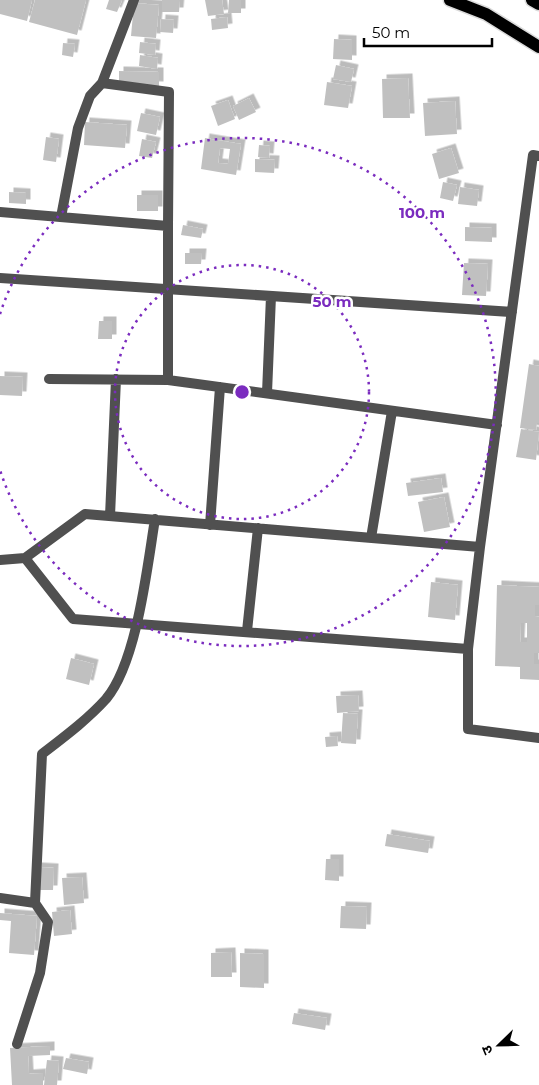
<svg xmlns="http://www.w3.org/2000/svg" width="539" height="1085" font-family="Montserrat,'Noto Sans Devanagari',sans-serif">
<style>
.building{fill:#c0c0c0;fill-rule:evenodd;filter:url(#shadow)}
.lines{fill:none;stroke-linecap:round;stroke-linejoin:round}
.primary-casing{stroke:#dbdbdb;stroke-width:15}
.street{stroke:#505050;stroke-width:10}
.primary{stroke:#000;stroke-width:12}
.ring{fill:none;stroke:#7b2cbf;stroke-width:2.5;stroke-dasharray:2.5 5}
.centre{fill:#7b2cbf;stroke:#fff;stroke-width:2.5}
.ring-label{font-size:15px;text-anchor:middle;font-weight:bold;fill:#7b2cbf;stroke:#fff;stroke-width:5;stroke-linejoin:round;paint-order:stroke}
</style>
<defs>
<filter id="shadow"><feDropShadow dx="4.5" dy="-4.5" stdDeviation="0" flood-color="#0004"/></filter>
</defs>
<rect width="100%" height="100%" fill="#fff"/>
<!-- building -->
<path class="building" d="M0 0H32L27 21 0 14Z
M35 0H86L77 35 29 22Z
M109 0H122L117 12 106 9Z
M162 0H180L179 12H162Z
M205 0H222L224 14 208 16Z
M229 0H241V13H228Z
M134 3 159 5 156 38 131 36Z
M227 17 228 28 212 30 211 19Z
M161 19 174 20 173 33 160 32Z
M334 39 352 40V60L333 59Z
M140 42 156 44 155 55 139 53Z
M63 43 75 44 73 57 62 55Z
M140 55 158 58 157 69 139 66Z
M336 65 354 69 351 82 333 79Z
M119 71 159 72V86L119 84Z
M408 78 410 118H383L382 79Z
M327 82 352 86 348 108 324 105Z
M249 98 256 112 239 120 233 106Z
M228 100 235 119 218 126 211 106Z
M455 101 457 134 425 136 423 103Z
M141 113 160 117 156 135 137 131Z
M85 122 127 125 125 148 84 145Z
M46 137 59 139 56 162 43 160Z
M205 138 241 144 236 175 201 169ZM220 148 230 149 228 164 218 163Z
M142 139 156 142 152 158 139 156Z
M259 145 270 146 269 158 258 157Z
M451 148 459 173 439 179 432 154Z
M255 159 275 160 274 173 255 172Z
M443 182 457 185 453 201 440 198Z
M460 187 479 190 477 206 458 204Z
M9 192 26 193V204L9 203Z
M137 195H158V211H137Z
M183 225 203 229 201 238 181 235Z
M465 227 492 228V242L465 241Z
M185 253H202L201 264H185Z
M464 263 488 264 486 296 462 295Z
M99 321H112V339H98Z
M529 364 539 366V423H537L536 430 520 428Z
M0 376 23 377 22 396 0 395Z
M521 429 539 432 536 460 516 457Z
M441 478 443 492 408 496 406 483Z
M444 497 450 527 424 532 418 502Z
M431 582 458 585 455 620 428 617Z
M497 585 539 587V605H535V616L539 617V653H534V664H539V680L520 679V667L495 666ZM521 623H527V642H520Z
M71 658 94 664 89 685 66 679Z
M358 695 359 711 337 713 336 696Z
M343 713 358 714 356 744 341 743Z
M337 736 338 746 326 747 325 737Z
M387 834 430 841 428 853 385 846Z
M326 859H339V881L325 880Z
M37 867 54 868 53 890H36Z
M82 877 84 903 64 905 62 878Z
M341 906 367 907 366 929 340 928Z
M70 910 72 934 54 936 52 912Z
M0 913 37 916 34 955 9 953 11 921 0 920Z
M231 952 232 977H211V953Z
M240 953 264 954V988L240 987Z
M294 1013 327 1018 325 1030 292 1024Z
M50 1046V1055L28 1056 29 1074 43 1073V1085H12L10 1048Z
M66 1058 89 1062 87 1074 63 1069Z
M47 1060 59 1061 57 1085H44Z"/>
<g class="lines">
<!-- primary casing -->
<g class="primary-casing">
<path id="primary" d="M450 0 486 14 539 47
M532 0 539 4"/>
</g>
<!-- street -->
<path class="street" d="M102 83 169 92 168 226
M0 212 168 226V380
M61 217 78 128 90 96 102 83 134 0
M0 278 512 312
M49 379 168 380 497 425
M267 393 271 296
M110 516 116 379
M210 525 220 387
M371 538 392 411
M480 547 533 155 539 156
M25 558 73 619 468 649V729L539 738
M0 560 25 558 85 514 480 547 468 649
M247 631 258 528
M0 898 35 903 42 754C64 737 87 720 106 699 137 662 147 568 155 519
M17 1044 40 973 48 922 35 903"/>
<!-- primary -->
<use href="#primary" class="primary"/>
</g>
<!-- distance rings -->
<g class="ring">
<circle cx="242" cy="392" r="127"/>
<path d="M0 314A254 254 0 1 1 0 470"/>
</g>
<circle cx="242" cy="392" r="8" class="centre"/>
<g class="ring-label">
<text x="422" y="218">100 m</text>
<text x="332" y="307">50 m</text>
</g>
<!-- north arrow -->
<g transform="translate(499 1045) rotate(247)" stroke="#ffffff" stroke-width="4" paint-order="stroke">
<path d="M0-4L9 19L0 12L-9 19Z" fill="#000000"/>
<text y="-8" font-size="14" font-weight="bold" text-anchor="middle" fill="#000000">उ</text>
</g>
<!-- scale -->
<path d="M364 38v8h128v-8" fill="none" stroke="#000000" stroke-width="2.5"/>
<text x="372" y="38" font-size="15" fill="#000000" stroke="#ffffff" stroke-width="4" paint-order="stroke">50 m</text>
</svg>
